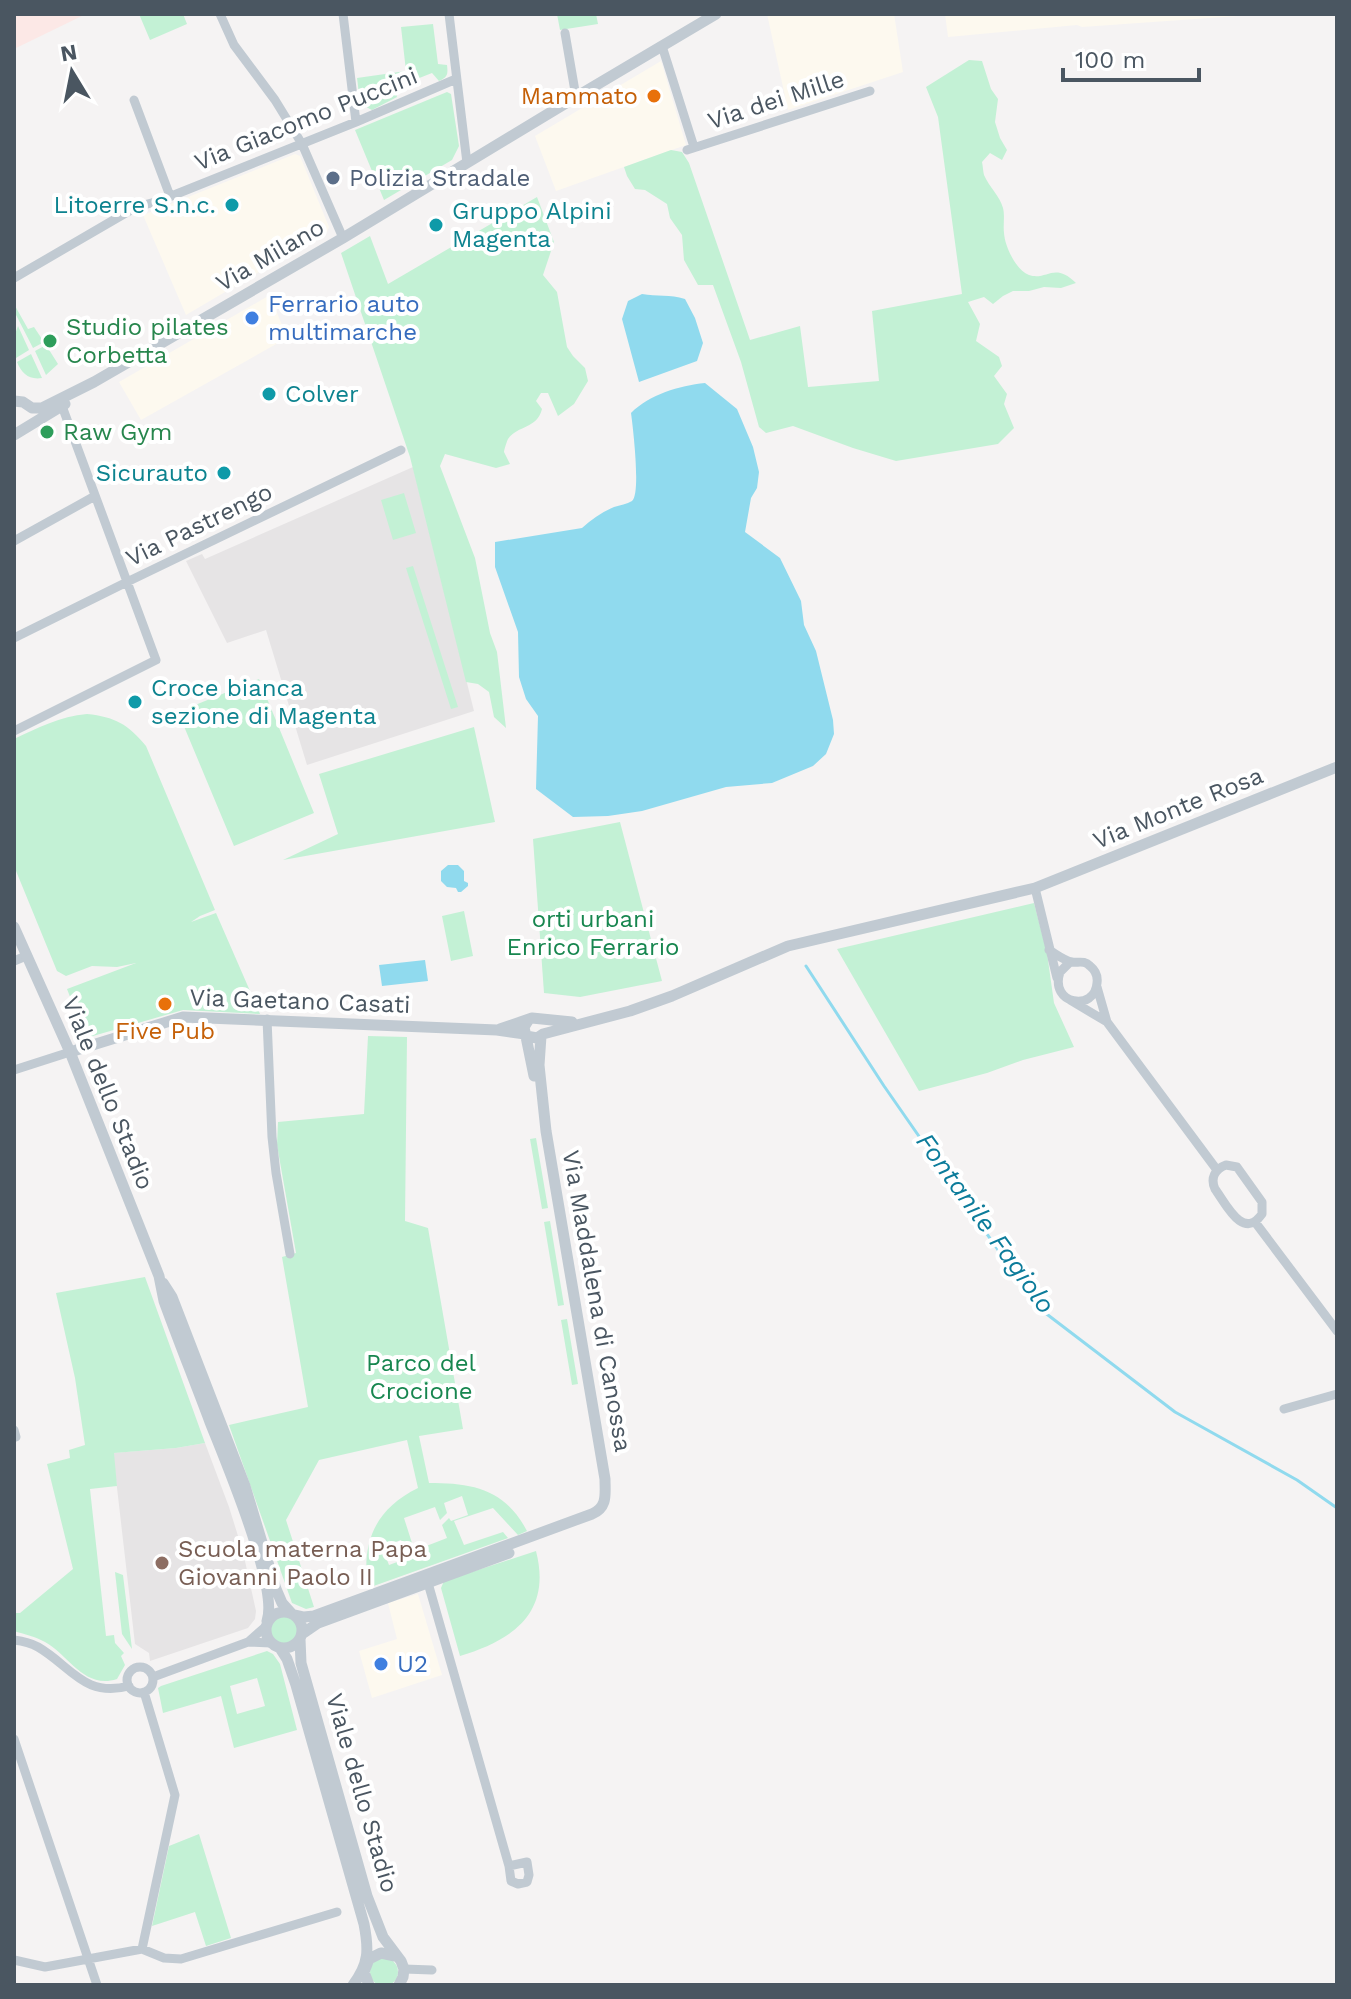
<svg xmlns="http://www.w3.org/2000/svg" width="1351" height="1999" font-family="'Work Sans',sans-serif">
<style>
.commercial{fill:#fdf9ef}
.education{fill:#e6e4e5}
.medical{fill:#fce8e6}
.green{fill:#c3f1d5;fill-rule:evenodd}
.water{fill:#90daee}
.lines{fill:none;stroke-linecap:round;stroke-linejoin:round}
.stream{stroke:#90daee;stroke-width:3}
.minor{stroke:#c1cad2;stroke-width:9}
.tertiary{stroke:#c1cad2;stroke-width:11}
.food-dot{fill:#e8710a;stroke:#fff;stroke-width:3}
.service-dot{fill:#5c6f8a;stroke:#fff;stroke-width:3}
.culture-dot{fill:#0f9aa8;stroke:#fff;stroke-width:3}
.shop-dot{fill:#3f7fe0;stroke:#fff;stroke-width:3}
.leisure-dot{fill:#2e9e5b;stroke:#fff;stroke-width:3}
.education-dot{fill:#8d6e63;stroke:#fff;stroke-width:3}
.labels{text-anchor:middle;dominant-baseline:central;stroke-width:8;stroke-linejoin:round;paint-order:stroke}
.food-label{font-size:24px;fill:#c56008;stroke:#fff;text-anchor:end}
.street-label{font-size:24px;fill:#4a5661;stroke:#fff}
.service-label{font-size:24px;fill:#4e5e75;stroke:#fff;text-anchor:start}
.culture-label{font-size:24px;fill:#0d838f;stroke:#fff;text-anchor:start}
.shop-label{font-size:24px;fill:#366cbe;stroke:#fff;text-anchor:start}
.leisure-label{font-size:24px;fill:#27864d;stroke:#fff;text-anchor:start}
.park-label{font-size:24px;fill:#17864f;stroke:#fff}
.education-label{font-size:24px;fill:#785e54;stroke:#fff;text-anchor:start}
.water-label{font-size:26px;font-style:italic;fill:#0c7c9b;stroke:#fff}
</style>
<rect width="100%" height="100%" fill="#f5f3f3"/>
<!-- commercial -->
<path class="commercial" d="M767 14H894L903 72 788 110Z
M945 14H1238V16L1082 27 1077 25 948 37Z
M661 61 686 145 556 191 535 136Z
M295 154 300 156 329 227 327 232 186 315 143 215Z
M270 295 287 338 141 420 119 382Z
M418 1594 442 1675 372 1698 359 1651 397 1639 388 1603Z"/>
<!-- education -->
<path class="education" d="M413 467 474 711 307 765 266 630 227 643 186 561 202 554 205 559Z
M205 1443 229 1507 243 1552 256 1611 255 1619 248 1628 150 1661 149 1653 135 1644 113 1453 176 1448Z"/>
<!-- medical -->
<path class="medical" d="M14 14H86L14 49Z"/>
<!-- green -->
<path class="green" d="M139 14H183L187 24 150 40Z
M557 14H596L598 24 560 30Z
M433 24 438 64 447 65C448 74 448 77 439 81L432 73 394 88 397 97 372 110C358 104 359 91 357 78L406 71 401 27Z
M969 60 982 61 991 89 998 99 995 122 1000 138 1007 150 1002 160 990 153 982 162C983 167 983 171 984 175 989 187 1000 196 1003 208 1005 216 1003 225 1004 233 1005 247 1016 270 1029 275 1047 281 1054 261 1076 283L1061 288 1044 287 1029 291H1013L1003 296 993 304 984 297 968 302 980 324 976 341 999 357 1002 366 994 376 1007 394 1004 404 1014 428 998 444 896 461 853 448 793 426 766 433 759 427 741 362 713 285H698L684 260 682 235 670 218 667 204 645 190 635 189 627 176 624 167 671 150 682 152 689 163 750 340 800 326 808 387 879 381 872 311 962 294 938 117 926 87Z
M447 92 451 94 459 146 452 160 384 200 355 130Z
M537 197 554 242 543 275 557 292 567 347 573 356 585 368 588 381 574 404 558 416 548 393H541L536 401 542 409C537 429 518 425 508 439 507 441 504 450 504 452L510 464 496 468 445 454 440 466 475 558 490 633 497 652 506 728 494 717 489 692 478 684 466 682 410 457 341 253 370 236 388 284Z
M14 304 28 329 34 327 44 342 33 348 14 311Z
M18 326 29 350 16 358 14 337Z
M46 345 58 364 46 375 35 351Z
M31 354 42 378C29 380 22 374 17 362Z
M404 493 416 533 393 540 381 500Z
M413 566 458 707 451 709 406 568Z
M259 679 314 813 234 846 178 712Z
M87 714C115 717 128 724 146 746L215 910 200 916 191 922 216 913 260 1014 183 1010 86 1038 67 989 136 963 117 967 92 966 66 976 57 971 14 866V739C38 728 60 716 87 714Z
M474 727 495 822 283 860 338 834 319 774Z
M620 822 662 981 580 997 544 993 533 839Z
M1034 903 1047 953 1054 1003 1074 1047 1023 1060 987 1073 919 1091 837 949Z
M464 911 473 956 451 961 442 916Z
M368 1036 407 1037 405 1221 428 1228 463 1429 419 1436 429 1483C473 1483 505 1489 527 1531L518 1535 493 1508 454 1521 464 1545 503 1532 508 1538 368 1588C361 1543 375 1509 418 1488L407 1440 319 1460 286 1520 314 1607 306 1609 292 1603 229 1425 308 1407 282 1257 296 1253 277 1145 278 1122 364 1114ZM462 1496 468 1515 451 1521 449 1518 442 1525 447 1538 416 1550 414 1548 406 1554 408 1558 389 1565 382 1547 401 1540 405 1549 412 1543 404 1518 435 1507 440 1520 447 1513 444 1503Z
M536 1138 548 1208 542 1209 530 1139Z
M550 1221 564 1305 558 1306 544 1222Z
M145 1277 205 1443 176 1448 114 1453 117 1486 90 1489 106 1636 114 1635 115 1643 124 1653 121 1656 125 1665 117 1679C84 1690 68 1654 45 1642 36 1637 24 1634 14 1631V1613H20L73 1569 47 1464 70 1458 69 1450 85 1445 75 1378 56 1293Z
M567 1319 578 1384 572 1385 561 1320Z
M536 1551C552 1613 513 1640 460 1656L441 1588 444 1581Z
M115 1572 123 1575 132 1649 122 1634Z
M268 1629a15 15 0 1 1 30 0a15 15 0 1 1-30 0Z
M267 1651 273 1654 280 1664 297 1730 234 1748 221 1696 163 1713 158 1688 161 1686ZM257 1678 265 1706 237 1714 230 1686Z
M199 1834 231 1938 206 1946 195 1912 152 1926 169 1846Z
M370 1972a14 14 0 1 1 28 0a14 14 0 1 1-28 0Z"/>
<!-- water -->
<path class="water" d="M642 294C657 297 670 294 685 299L695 318 703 343 697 361 639 382 622 319 628 301Z
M705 383 737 409 753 447 759 472 757 488 751 498 745 532 780 558 801 601 804 625 816 651 833 720 834 734 826 754 813 766 772 783 726 787 642 811 608 816 573 817 536 789 538 716 526 699 519 677 518 632 495 567V542L582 528C592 519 602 512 614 507 620 505 627 504 632 501 641 494 633 427 631 413 650 394 679 386 705 383Z
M448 865H458L464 871V881L468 883V886L461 892H458L456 888 447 887 441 881V871Z
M425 960 428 981 382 986 379 965Z"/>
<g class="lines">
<!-- stream -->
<path class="stream" d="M806 966 884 1086 1019 1280 1044 1312 1175 1412 1297 1480 1337 1508"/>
<!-- minor -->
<path class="minor" d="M220 14 234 45 275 100 302 144 343 238
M343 14 356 122
M449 14 467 163
M565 33 576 97
M662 46 694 147
M134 100 170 196
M687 150 870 91
M14 278 136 207 159 201 356 122 456 79
M14 541 95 496
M14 638 127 582 401 450
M14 731 156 660 62 406
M1035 888 1057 978
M1049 950C1056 954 1065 961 1072 962 1079 963 1084 960 1090 966 1095 970 1098 976 1097 983 1095 1012 1049 1005 1060 972L1070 962
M14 961 26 956
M1097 987 1107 1022
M1070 1000 1107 1022 1217 1170
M267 1019 272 1137 276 1173 290 1254
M14 1070 70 1052
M1226 1165 1237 1167 1262 1202V1214C1243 1241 1226 1204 1215 1189 1210 1178 1215 1169 1226 1165Z
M1255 1222 1337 1331
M1284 1409 1337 1394
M14 1430 16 1437H14
M428 1583 509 1866 511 1881 518 1884 527 1882 529 1875 527 1862 509 1866
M14 1640C22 1641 31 1643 38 1647 71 1666 84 1698 129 1686
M248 1642 271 1643
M127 1680a13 13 0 1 1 26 0a13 13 0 1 1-26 0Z
M153 1677 248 1642 265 1627
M14 1739 97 1985
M142 1949 175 1795 144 1692
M14 1960 45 1967 142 1949 164 1958 181 1959 337 1912
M404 1969 432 1970"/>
<!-- tertiary -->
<path class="tertiary" d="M14 401 23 402 32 408H42L94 382 343 238 576 97 716 14
M14 435 65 404
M14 927 70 1052 159 1276 164 1301C179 1342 195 1382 210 1422 225 1460 279 1587 267 1621
M529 1019 524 1027 534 1076
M500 1029 532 1018 572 1022
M526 1036 537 1038 543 1034 630 1011 672 996 788 946 1035 888 1337 767
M70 1052 183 1017 497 1030 525 1034
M163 1283 172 1297 245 1486 276 1589 282 1603 291 1613
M266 1630a18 18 0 1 1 36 0a18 18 0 1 1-36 0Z
M295 1615 304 1617 314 1616 592 1514C608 1507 605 1494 605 1479L546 1131 539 1065 541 1036
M302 1634 318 1623 509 1553
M300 1639 301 1663 367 1896 383 1937 401 1961 404 1969 403 1977 399 1985
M280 1648 287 1659 296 1685 364 1924C369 1950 369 1964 353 1985
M369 1985 364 1972 369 1959 381 1953 395 1956"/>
</g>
<!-- markers -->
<g class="food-dot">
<circle cx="654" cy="96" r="8"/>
<circle cx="165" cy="1004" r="8"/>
</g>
<circle class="service-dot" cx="333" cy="178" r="8"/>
<g class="culture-dot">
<circle cx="232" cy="205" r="8"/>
<circle cx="436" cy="225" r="8"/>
<circle cx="269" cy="394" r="8"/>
<circle cx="224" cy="473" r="8"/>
<circle cx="135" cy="702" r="8"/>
</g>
<g class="shop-dot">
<circle cx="252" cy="318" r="8"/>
<circle cx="381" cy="1664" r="8"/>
</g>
<g class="leisure-dot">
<circle cx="50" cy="341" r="8"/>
<circle cx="47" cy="432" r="8"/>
</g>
<circle class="education-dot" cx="162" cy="1563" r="8"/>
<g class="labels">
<!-- food labels -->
<g class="food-label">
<text x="638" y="96">Mammato</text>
<text x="165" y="1031" text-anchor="middle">Five Pub</text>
</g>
<!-- street labels -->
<g class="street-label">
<text transform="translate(776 100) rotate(-18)">Via dei Mille</text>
<text transform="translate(306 119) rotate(-22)">Via Giacomo Puccini</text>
<text transform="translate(270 255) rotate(-30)">Via Milano</text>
<text transform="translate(199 525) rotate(-26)">Via Pastrengo</text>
<text transform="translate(1178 808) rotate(-22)">Via Monte Rosa</text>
<text transform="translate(300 1001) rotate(2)">Via Gaetano Casati</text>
<text transform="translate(108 1093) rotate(68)">Viale dello Stadio</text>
<text transform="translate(597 1301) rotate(80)">Via Maddalena di Canossa</text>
<text transform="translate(362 1793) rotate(74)">Viale dello Stadio</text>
</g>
<!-- service labels -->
<g class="service-label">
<text x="349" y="178">Polizia Stradale</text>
</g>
<!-- culture labels -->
<g class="culture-label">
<text x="216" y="205" text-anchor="end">Litoerre S.n.c.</text>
<text x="452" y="211">Gruppo Alpini<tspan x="452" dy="28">Magenta</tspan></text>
<text x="285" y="394">Colver</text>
<text x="208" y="473" text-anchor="end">Sicurauto</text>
<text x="151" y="688">Croce bianca<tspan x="151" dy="28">sezione di Magenta</tspan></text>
</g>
<!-- shop labels -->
<g class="shop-label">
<text x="268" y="304">Ferrario auto<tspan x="268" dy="28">multimarche</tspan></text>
<text x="397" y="1664">U2</text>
</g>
<!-- leisure labels -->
<g class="leisure-label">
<text x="66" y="327">Studio pilates<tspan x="66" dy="28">Corbetta</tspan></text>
<text x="63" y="432">Raw Gym</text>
</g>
<!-- park labels -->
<g class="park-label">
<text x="593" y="919">orti urbani<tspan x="593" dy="28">Enrico Ferrario</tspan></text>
<text x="421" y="1363">Parco del<tspan x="421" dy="28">Crocione</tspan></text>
</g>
<!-- education labels -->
<g class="education-label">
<text x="178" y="1549">Scuola materna Papa<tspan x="178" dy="28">Giovanni Paolo II</tspan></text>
</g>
<!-- water labels -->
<g class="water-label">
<text transform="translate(986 1223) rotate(54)">Fontanile Fagiolo</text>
</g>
</g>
<!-- border -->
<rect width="1351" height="1999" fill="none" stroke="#4a5661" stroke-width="32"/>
<!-- north arrow -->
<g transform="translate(72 72) rotate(350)" stroke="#ffffff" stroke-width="6" paint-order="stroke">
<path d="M0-6L14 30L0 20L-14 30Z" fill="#4a5661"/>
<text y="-12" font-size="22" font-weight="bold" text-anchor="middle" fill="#4a5661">N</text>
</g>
<!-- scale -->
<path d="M1063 68v12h136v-12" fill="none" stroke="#4a5661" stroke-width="4"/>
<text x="1075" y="68" font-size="24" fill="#4a5661" stroke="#ffffff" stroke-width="6" paint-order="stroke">100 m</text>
</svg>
